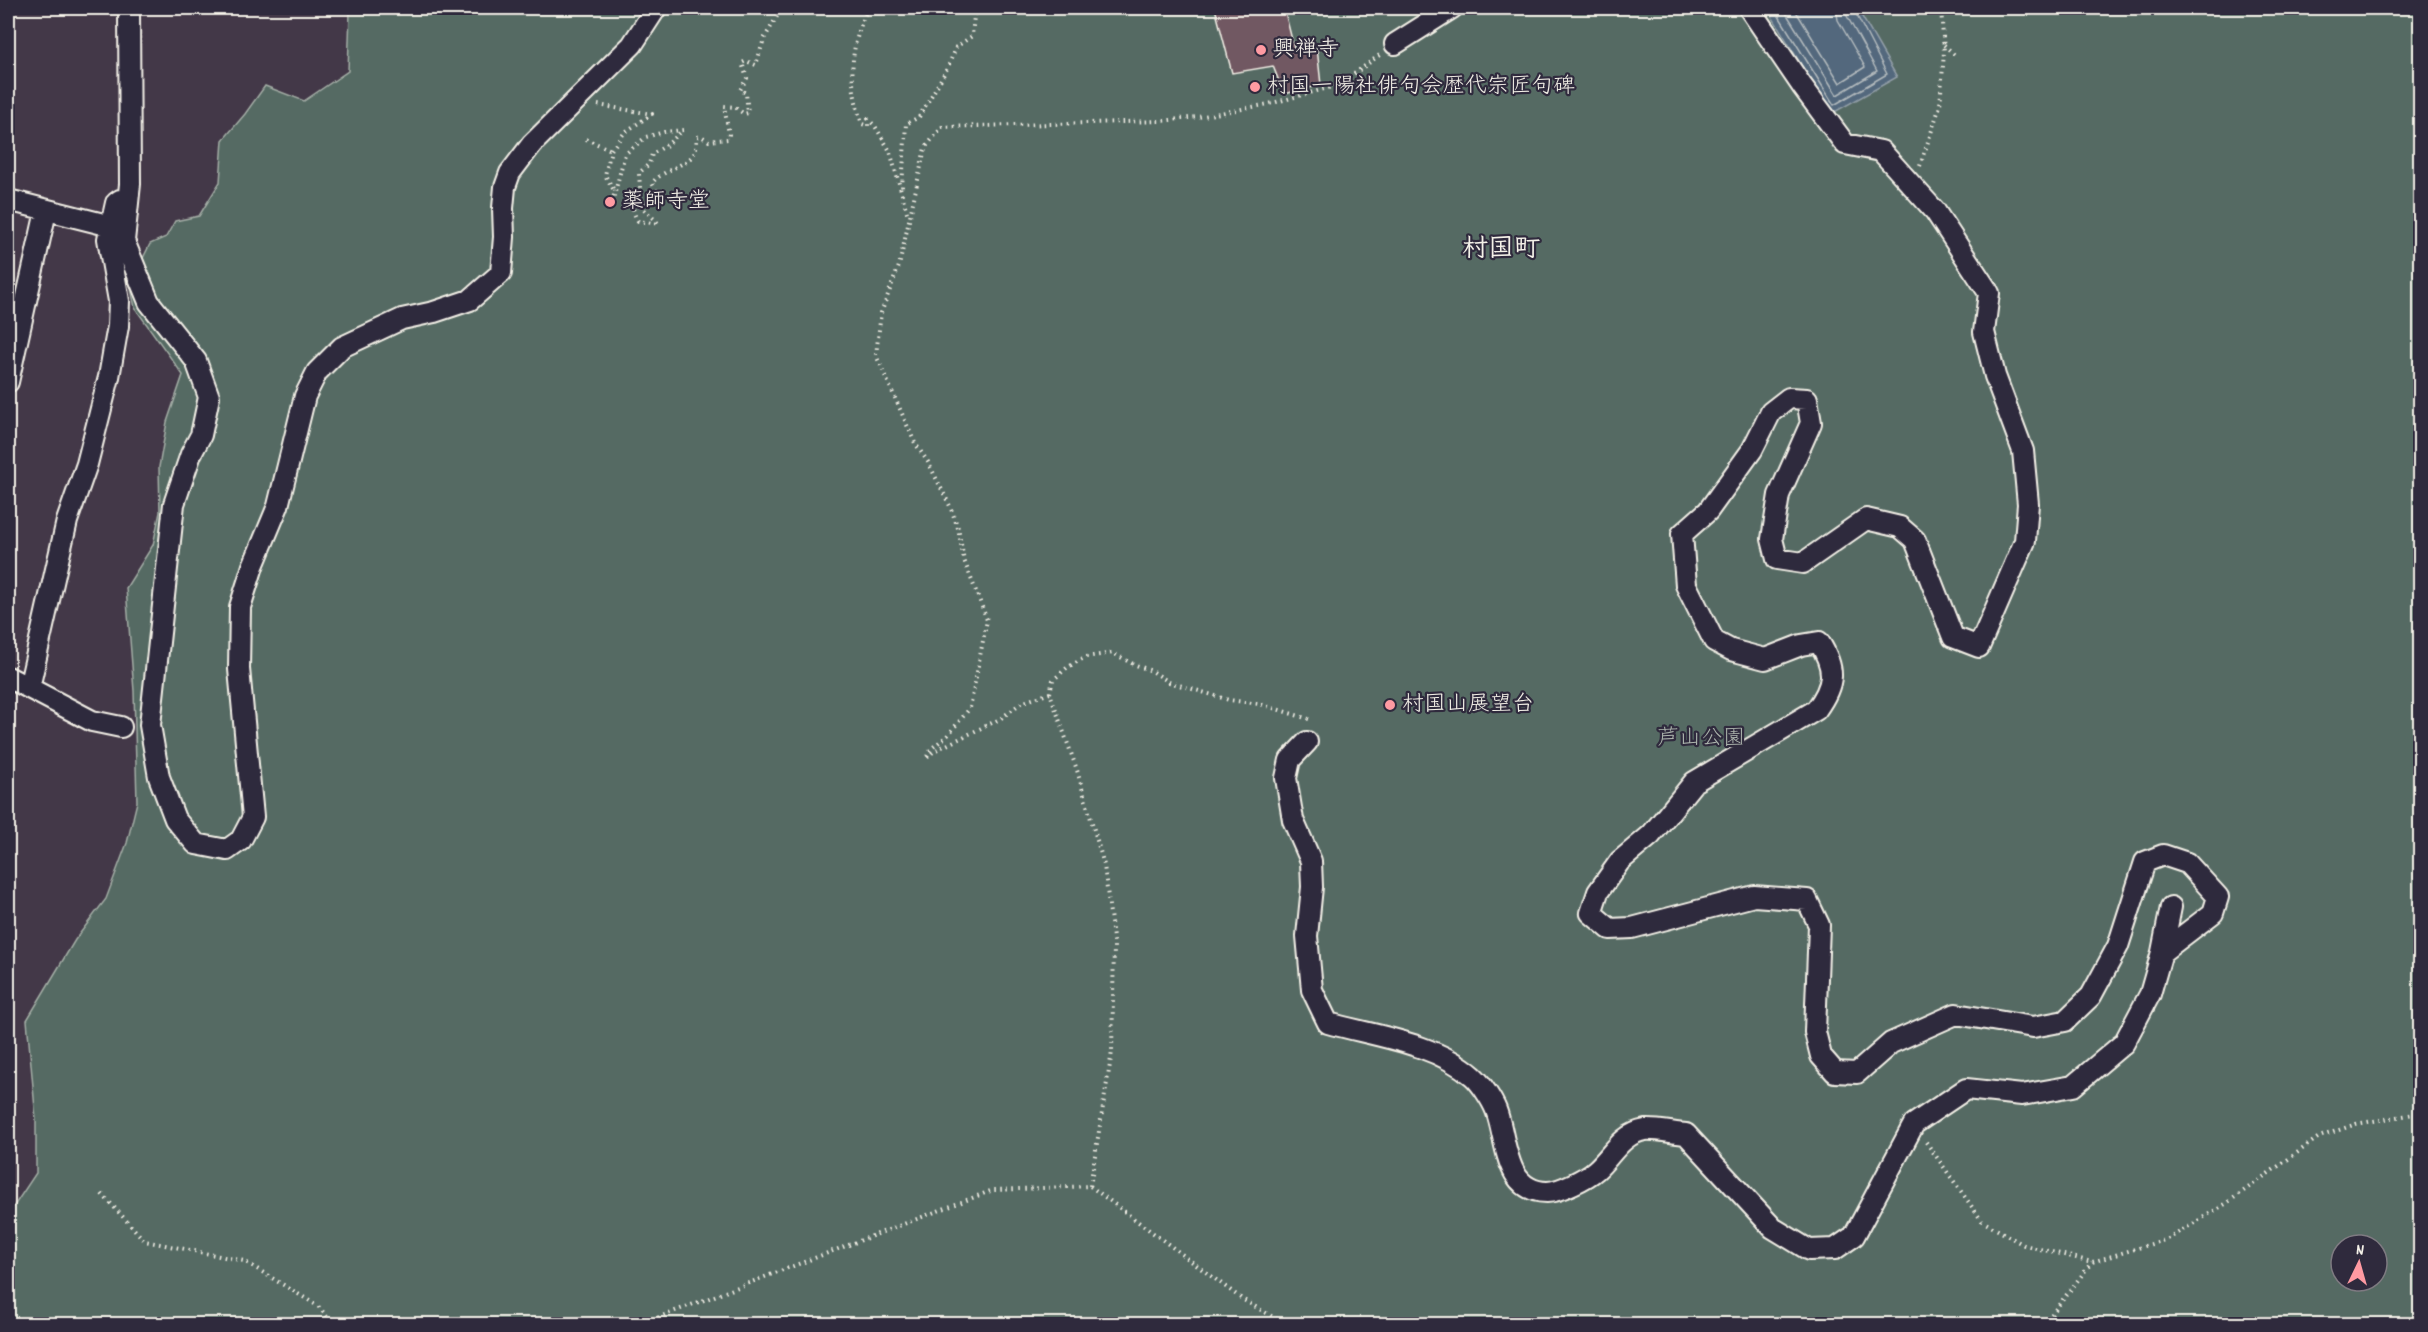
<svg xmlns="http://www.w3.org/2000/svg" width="2428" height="1332" font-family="Dekko,'Klee One',sans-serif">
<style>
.green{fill:#556a64;stroke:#a4aea6;stroke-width:1.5;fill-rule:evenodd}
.water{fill:#52687d;stroke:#939fa8;stroke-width:1.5}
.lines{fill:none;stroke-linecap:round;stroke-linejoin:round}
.shore{stroke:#b3babd;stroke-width:1.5}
.building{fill:#715962;stroke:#f4f1e8;stroke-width:1.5}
.minor-casing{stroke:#f4f1e8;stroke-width:24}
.path{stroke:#f4f1e8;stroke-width:4;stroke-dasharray:1.5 4.5;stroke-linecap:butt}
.minor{stroke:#2f2a3d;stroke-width:20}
.poi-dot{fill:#ff9aa2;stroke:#2f2a3d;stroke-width:2}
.labels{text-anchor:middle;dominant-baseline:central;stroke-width:4.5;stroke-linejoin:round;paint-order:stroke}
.poi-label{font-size:22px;fill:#f4f1e8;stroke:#2f2a3d;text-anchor:start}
.park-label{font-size:22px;fill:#acb4ad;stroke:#2f2a3d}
.quarter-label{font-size:26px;font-weight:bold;fill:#f4f1e8;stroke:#2f2a3d}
</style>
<rect width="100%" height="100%" fill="#433848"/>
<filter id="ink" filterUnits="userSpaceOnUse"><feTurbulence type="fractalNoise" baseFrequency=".0167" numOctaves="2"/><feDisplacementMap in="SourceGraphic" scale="12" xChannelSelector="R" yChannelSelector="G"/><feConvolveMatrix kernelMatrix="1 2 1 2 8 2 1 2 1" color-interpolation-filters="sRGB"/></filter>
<g filter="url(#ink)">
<!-- green -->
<path class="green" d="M353 8H2420V1324H8V1215L36 1173V1120L27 1020 75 940 106 899 127 843 137 802 134 691 126 588 153 545 160 512 159 467 167 422 183 375 135 308 130 284 150 244 166 237 175 221 199 216 220 182 223 140 245 114 265 86 304 101 348 71 350 12ZM2341 1245H2377V1281H2341Z"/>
<!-- water -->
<path class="water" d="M1767 8H1857L1897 77 1831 114Z"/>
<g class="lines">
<!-- shore -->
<path class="shore" d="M1774 8 1834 105 1887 74 1853 8
M1783 8 1837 95 1877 71 1847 16 1845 8
M1794 8 1840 83 1865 67 1838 20 1836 8"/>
</g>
<!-- building -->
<path class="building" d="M1215 8H1284L1295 52 1317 48 1321 85 1284 94 1273 66 1232 73Z"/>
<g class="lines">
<!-- minor casing -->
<g class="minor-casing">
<path id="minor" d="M129 8 130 184 124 241 149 302 196 361 209 397 201 435 191 454 174 504 150 725 159 777 175 819 196 844 227 850 241 840 253 817 239 669 240 607 253 566 278 506 305 396 317 372 342 347 402 319 434 312 470 300 501 273 504 237 503 208 505 187 510 173 532 144 632 45 656 8
M1395 44 1452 8
M8 200 111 226
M8 382 46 211
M8 677 92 721 121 727
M29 688 67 521 87 464 109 377 118 326 119 301 108 239 116 203 120 200
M1307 742 1290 760 1286 778 1293 820 1311 861 1312 887 1307 936 1312 990 1328 1023C1375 1036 1435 1043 1473 1076 1481 1083 1492 1100 1496 1110 1507 1138 1504 1192 1547 1192 1559 1192 1587 1178 1596 1170 1612 1156 1621 1134 1645 1130 1657 1129 1673 1133 1686 1134L1773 1228 1809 1250 1835 1249 1854 1236 1914 1124 1966 1089 2022 1095 2073 1086 2124 1043 2150 994 2162 952 2213 913 2218 897 2187 863 2163 855 2145 862 2118 946 2091 996 2065 1021 2033 1027 1956 1014 1891 1043 1857 1073 1835 1072 1821 1056 1815 1032 1819 925 1807 900 1754 896 1632 928 1610 929 1591 913 1598 892 1620 861 1651 835 1694 782 1816 710C1835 684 1836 669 1819 642L1801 645 1765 659 1731 650 1714 641 1686 585 1682 534 1708 511 1752 450 1771 412 1789 398 1807 399 1811 423 1779 495 1772 539 1777 559 1803 563 1866 519 1900 527 1915 540 1953 637 1979 647 2025 541 2028 504 2023 451 1995 376 1984 332 1989 293 1935 211 1881 151 1845 144 1802 86 1749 8
M2162 952 2171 907"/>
</g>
<!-- path -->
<path class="path" d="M868 8C849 49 848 81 862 124L868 126V119L875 126 890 151 908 216
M1944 45 1957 57
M598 105 652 114 625 132 611 150 605 175 615 192 625 154 646 137 664 132 683 130 667 145 652 154 649 164 639 173C639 178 640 183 640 188 639 200 627 204 638 221L659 224 640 205 660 197 652 183C663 169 692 164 695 151 697 147 696 142 697 137L701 136 709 141 728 139 729 134 724 106 735 107 744 114 748 113 746 93 740 90 747 78 742 63 746 61 756 65 764 39 782 8
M586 139 611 150
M1920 166 1940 106 1944 52 1941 8
M902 187 906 124 919 117 948 67 956 47 972 36 974 16 980 8
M612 202 615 192
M1050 693 1053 680 1068 667 1086 657 1113 653 1133 664 1152 671 1169 682 1229 700 1260 704 1309 719 1310 722
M1926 1142 1982 1221 2024 1245 2092 1262 2168 1239 2227 1203 2319 1137 2356 1124 2420 1113
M1090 1186 1112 1052 1114 946 1104 865 1077 770 1050 693 1021 703 1000 719 934 751 926 759 932 748 948 735 970 708 987 620 964 560 958 528 950 506 928 462 915 443 876 355 881 313 899 266 925 148 942 127 1161 121 1198 117 1269 104 1339 85 1381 54
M102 1194 145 1241 244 1261 318 1306 333 1324
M641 1324 993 1190 1090 1186 1242 1299 1285 1324
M2044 1324 2092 1262"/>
<!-- minor -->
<use href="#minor" class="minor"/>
</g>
</g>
<!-- markers -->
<g class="poi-dot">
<circle cx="1261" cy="50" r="6"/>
<circle cx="1255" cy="87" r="6"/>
<circle cx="610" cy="202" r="6"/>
<circle cx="1390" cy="705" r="6"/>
</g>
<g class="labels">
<!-- poi labels -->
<g class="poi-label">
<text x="1273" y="50">興禅寺</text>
<text x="1267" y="87">村国一陽社俳句会歴代宗匠句碑</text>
<text x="622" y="202">薬師寺堂</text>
<text x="1402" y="705">村国山展望台</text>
</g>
<!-- park labels -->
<g class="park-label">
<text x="1701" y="739">芦山公園</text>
</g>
<!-- quarter labels -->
<g class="quarter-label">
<text x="1501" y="250">村国町</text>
</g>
</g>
<!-- margin -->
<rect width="2428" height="1332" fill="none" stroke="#2f2a3d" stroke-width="30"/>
<rect x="15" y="15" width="2398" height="1302" fill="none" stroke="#f4f1e8" stroke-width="2" filter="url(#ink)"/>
<!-- north arrow -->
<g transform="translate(2359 1263) rotate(5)"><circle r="28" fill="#2f2a3d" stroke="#7e7a81" stroke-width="1.5"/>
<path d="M0-4.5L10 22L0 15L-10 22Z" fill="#ff9aa2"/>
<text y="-9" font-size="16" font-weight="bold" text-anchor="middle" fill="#f4f1e8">N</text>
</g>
</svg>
